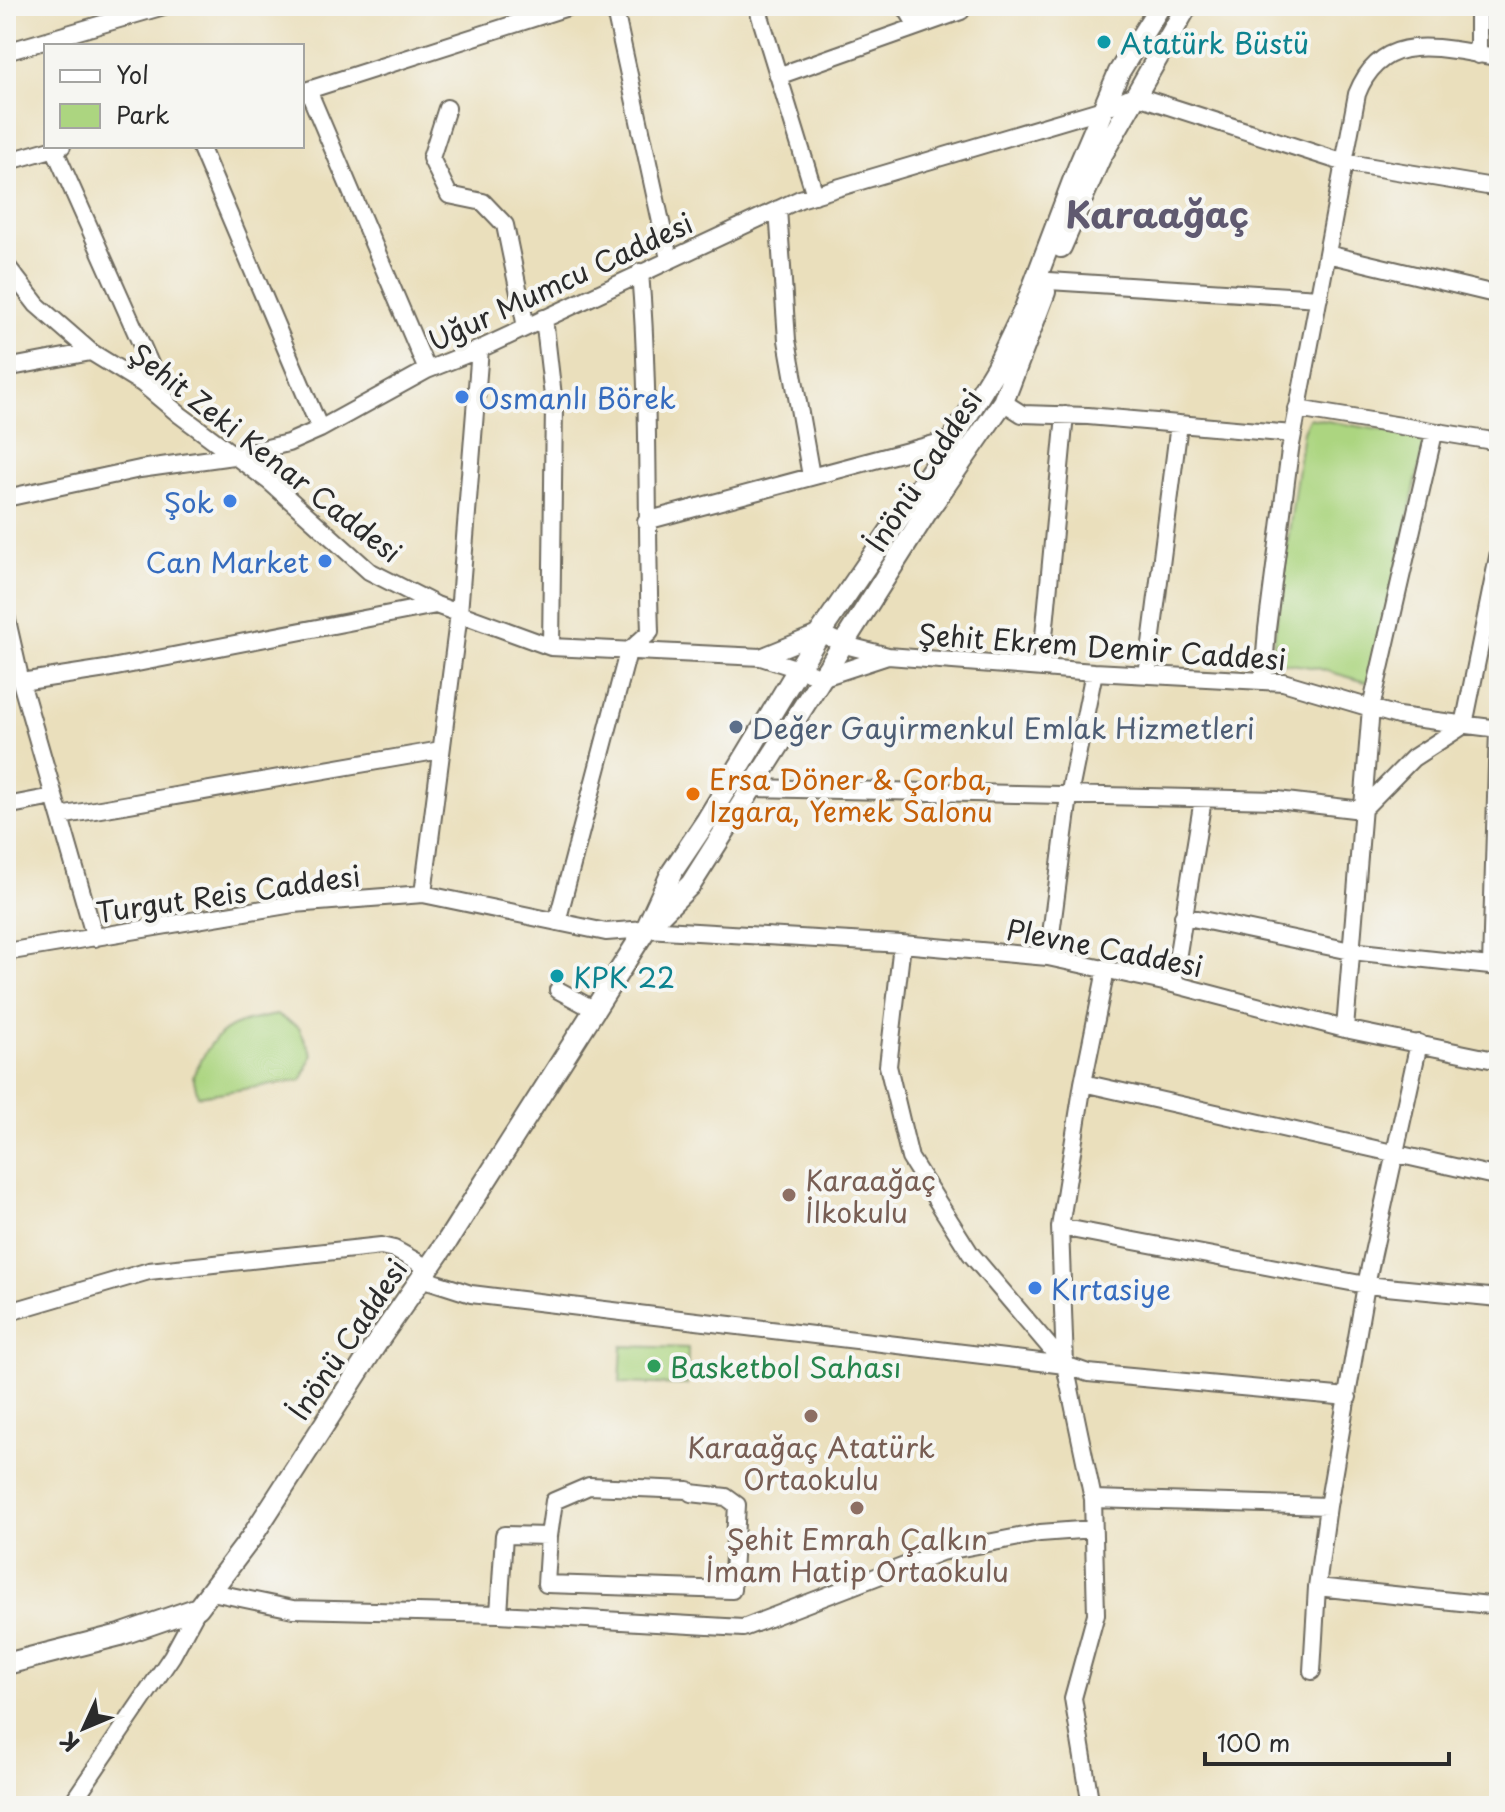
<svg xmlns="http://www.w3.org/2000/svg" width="1505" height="1812" font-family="'Playpen Sans',sans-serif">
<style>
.green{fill:#acd580;stroke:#6c8056;stroke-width:2}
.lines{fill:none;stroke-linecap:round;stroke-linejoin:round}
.minor-casing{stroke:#6e6a5e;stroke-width:20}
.major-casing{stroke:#6e6a5e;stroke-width:24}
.minor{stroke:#fff;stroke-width:16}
.major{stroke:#fff;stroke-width:20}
.culture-dot{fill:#0f9aa8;stroke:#f6f6f2;stroke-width:3}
.shop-dot{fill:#3f7fe0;stroke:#f6f6f2;stroke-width:3}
.service-dot{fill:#5c6f8a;stroke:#f6f6f2;stroke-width:3}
.food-dot{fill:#e8710a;stroke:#f6f6f2;stroke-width:3}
.education-dot{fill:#8d6e63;stroke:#f6f6f2;stroke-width:3}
.leisure-dot{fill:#2e9e5b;stroke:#f6f6f2;stroke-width:3}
.labels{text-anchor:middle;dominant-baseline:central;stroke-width:8;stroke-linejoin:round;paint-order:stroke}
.culture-label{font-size:28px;fill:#0d838f;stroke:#f6f6f2;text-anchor:start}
.street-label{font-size:28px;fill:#2b2b2b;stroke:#f6f6f2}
.shop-label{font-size:28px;fill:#366cbe;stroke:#f6f6f2;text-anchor:start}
.service-label{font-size:28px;fill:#4e5e75;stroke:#f6f6f2;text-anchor:start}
.food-label{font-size:28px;fill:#c56008;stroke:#f6f6f2;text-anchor:start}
.education-label{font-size:28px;fill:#785e54;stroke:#f6f6f2}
.leisure-label{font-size:28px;fill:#27864d;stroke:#f6f6f2;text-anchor:start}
.district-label{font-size:36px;font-weight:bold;fill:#605a70;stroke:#f6f6f2}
</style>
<rect width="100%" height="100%" fill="#f6f6f2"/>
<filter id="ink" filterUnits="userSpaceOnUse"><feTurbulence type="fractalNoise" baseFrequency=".0125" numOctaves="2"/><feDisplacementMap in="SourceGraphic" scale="16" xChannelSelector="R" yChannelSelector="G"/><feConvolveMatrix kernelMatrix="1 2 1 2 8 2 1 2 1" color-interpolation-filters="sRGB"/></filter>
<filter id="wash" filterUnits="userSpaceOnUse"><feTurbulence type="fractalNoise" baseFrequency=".006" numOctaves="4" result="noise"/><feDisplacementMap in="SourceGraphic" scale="32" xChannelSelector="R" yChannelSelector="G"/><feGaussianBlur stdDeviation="1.8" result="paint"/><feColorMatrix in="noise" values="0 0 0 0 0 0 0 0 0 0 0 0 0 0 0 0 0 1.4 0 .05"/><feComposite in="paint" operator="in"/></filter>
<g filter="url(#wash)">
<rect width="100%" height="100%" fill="#eadfbc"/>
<!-- green -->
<path class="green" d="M1309 418 1416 436 1424 444 1372 684 1317 668 1271 661 1303 431Z
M277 1015 299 1027 312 1055 302 1080 198 1096 193 1076C216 1028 226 1024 277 1015Z
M622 1346 688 1348 687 1385 620 1383Z"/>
</g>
<g filter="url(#ink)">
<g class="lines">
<!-- minor casing -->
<g class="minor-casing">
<path id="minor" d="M614 6 669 259
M757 6 815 195
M905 6 917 26
M6 52 164 6
M1478 55V6
M778 76 961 11
M308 90 427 370
M302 92 571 6
M447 108 431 158 449 195 483 202 505 225 526 327
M200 146 320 429
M54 148 167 402
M6 162 62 146
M778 209 787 340 811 476
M1327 254 1499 295
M6 265 37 305 91 352 143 384 180 415 270 482 369 571 436 605 551 647 761 657
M1049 281 1319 298
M544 318 554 405 551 647
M6 368 91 352
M1003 402 1022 414 1088 416 1293 434
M1297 409 1499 442
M6 498 140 469 233 456 288 443 320 429 427 370 480 349 800 199 1103 109 1134 95 1342 162 1499 188
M646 521 953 439
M6 616 21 682 95 938
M820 633 845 645 888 656 824 677 761 657Z
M888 656 1094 672 1283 682 1398 716 1499 729
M1041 668 1065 415
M1147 675 1179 424
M1263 681 1267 629 1290 450 1357 94C1383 27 1443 50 1499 57
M21 682 106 669 436 605
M754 788 1277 800 1362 810 1413 758 1464 725 1499 552
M6 806 53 797
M60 816 441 750
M423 894 459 613 480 349
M1183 916 1351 951 1499 967
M557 922 628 652 650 632C646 512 650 392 640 272
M902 944 888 1066 910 1158 970 1253 1065 1365 1088 1373 1348 1397
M6 952 293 904 423 894 606 932 646 929 902 944 1048 957 1173 984 1345 1029 1499 1061
M1048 957 1069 796 1094 672
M1491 966 1498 729
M1173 984 1203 799
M558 990 593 1009
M1345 1029 1371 708 1434 433
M1083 1083 1499 1177
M1060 1227 1366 1285 1499 1298
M421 1278 471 1294 1065 1365
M6 1296 10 1311
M6 1313 149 1271 381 1246 394 1249 428 1268
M1093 1499 1328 1506
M1317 1587 1499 1606
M212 1592 293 1609 499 1614 743 1628 941 1552 1040 1533 1094 1529
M499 1614 504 1535 549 1536 546 1584 732 1590 737 1505 726 1497 691 1493 688 1490 589 1486 554 1501 549 1536
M1312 1671 1317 1587 1328 1506 1366 1285 1419 1043
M70 1806 172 1656 198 1608
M1091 1806 1073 1698 1096 1614 1093 1499 1065 1365 1060 1227 1083 1083 1104 980 1103 968"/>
</g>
<!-- major casing -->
<g class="major-casing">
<path id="major" d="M1061 247 1100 158 1187 6
M654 921 691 884 926 513 1003 402 1045 292
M6 1664 120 1635 198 1608 251 1538 380 1338 448 1240 646 929 672 872 707 820 820 633 953 439 996 368 1025 308 1078 168 1119 72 1160 6"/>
</g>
<!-- minor -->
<use href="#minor" class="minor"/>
<!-- major -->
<use href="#major" class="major"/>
</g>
</g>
<!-- markers -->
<g class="culture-dot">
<circle cx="1104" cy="42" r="8"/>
<circle cx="557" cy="976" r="8"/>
</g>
<g class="shop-dot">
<circle cx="462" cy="397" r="8"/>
<circle cx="230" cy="501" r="8"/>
<circle cx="325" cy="561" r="8"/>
<circle cx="1035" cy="1288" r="8"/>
</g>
<circle class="service-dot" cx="736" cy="727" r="8"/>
<circle class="food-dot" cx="693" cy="794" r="8"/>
<g class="education-dot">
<circle cx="789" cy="1195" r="8"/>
<circle cx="811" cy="1416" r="8"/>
<circle cx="857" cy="1508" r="8"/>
</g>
<circle class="leisure-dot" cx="654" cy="1366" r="8"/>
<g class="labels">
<!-- culture labels -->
<g class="culture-label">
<text x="1120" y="42">Atatürk Büstü</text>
<text x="573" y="976">KPK 22</text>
</g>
<!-- street labels -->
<g class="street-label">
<text transform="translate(560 281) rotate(-25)">Uğur Mumcu Caddesi</text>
<text transform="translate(266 452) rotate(38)">Şehit Zeki Kenar Caddesi</text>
<text transform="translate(923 470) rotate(-57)">İnönü Caddesi</text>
<text transform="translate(1102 646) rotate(4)">Şehit Ekrem Demir Caddesi</text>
<text transform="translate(228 893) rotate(-8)">Turgut Reis Caddesi</text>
<text transform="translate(1105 947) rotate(11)">Plevne Caddesi</text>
<text transform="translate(347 1339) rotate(-56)">İnönü Caddesi</text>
</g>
<!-- shop labels -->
<g class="shop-label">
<text x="478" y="397">Osmanlı Börek</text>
<text x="214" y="501" text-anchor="end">Şok</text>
<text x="309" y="561" text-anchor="end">Can Market</text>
<text x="1051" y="1288">Kırtasiye</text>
</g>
<!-- service labels -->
<g class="service-label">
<text x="752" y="727">Değer Gayirmenkul Emlak Hizmetleri</text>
</g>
<!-- food labels -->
<g class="food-label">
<text x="709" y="778">Ersa Döner &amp; Çorba,<tspan x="709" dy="32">Izgara, Yemek Salonu</tspan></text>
</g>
<!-- education labels -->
<g class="education-label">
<text x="805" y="1179" text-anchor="start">Karaağaç<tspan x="805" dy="32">İlkokulu</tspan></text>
<text x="811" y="1446">Karaağaç Atatürk<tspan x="811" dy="32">Ortaokulu</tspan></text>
<text x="857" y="1538">Şehit Emrah Çalkın<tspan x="857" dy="32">İmam Hatip Ortaokulu</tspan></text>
</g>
<!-- leisure labels -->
<g class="leisure-label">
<text x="670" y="1366">Basketbol Sahası</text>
</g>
<!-- district labels -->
<g class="district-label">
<text x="1157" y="213">Karaağaç</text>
</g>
</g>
<!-- margin -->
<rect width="1505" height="1812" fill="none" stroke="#f6f6f2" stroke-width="32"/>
<!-- legend -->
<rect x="44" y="44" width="260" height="104" fill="#f6f6f2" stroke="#a5a5a2" stroke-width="2"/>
<rect x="60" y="70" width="40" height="12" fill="#ffffff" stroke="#a5a5a2" stroke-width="2"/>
<text x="116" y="84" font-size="24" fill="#2b2b2b">Yol</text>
<rect x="60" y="104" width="40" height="24" fill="#acd580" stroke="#a5a5a2" stroke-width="2"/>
<text x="116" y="124" font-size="24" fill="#2b2b2b">Park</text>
<!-- north arrow -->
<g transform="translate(84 1728) rotate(226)" stroke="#f6f6f2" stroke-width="6" paint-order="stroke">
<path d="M0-6L14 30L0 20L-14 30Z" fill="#2b2b2b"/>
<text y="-12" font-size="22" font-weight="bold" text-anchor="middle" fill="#2b2b2b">K</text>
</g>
<!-- scale -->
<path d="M1205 1752v12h244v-12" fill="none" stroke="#2b2b2b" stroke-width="4"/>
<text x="1217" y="1752" font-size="24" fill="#2b2b2b" stroke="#f6f6f2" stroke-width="6" paint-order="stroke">100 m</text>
</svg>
